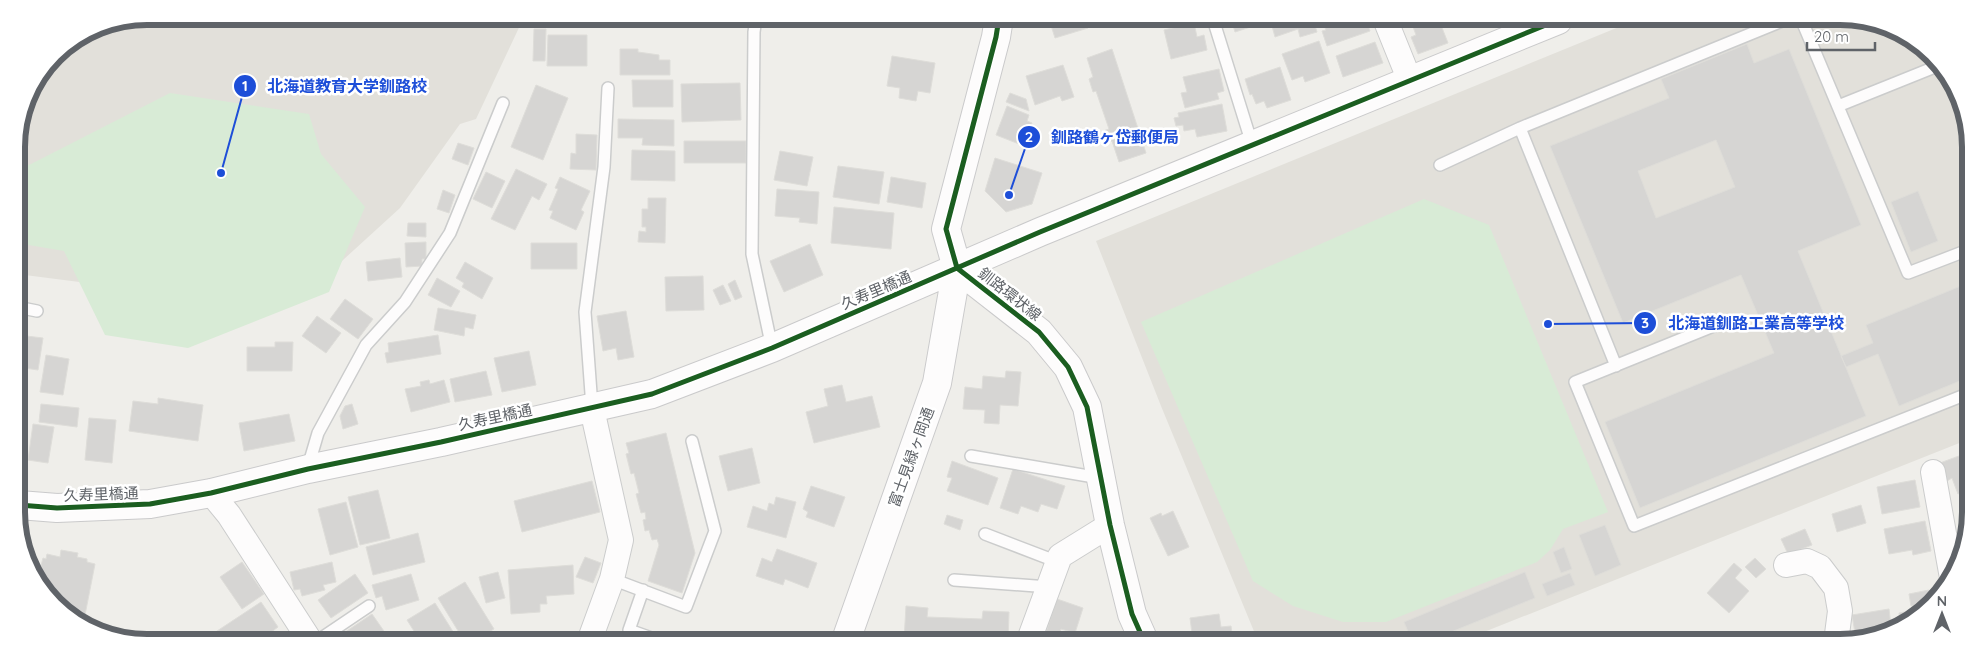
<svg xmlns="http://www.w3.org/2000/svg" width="1987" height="659" font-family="Quicksand,'Noto Sans JP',sans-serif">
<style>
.education{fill:#e2e0da}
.green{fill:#d8ebd6}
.building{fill:#d6d5d3;stroke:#deddd9;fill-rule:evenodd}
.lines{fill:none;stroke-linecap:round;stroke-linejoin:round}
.lane-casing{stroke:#cbcccc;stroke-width:14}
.street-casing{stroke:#cbcccc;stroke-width:26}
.secondary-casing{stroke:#cacacb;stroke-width:30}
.lane{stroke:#fdfcfc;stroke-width:11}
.street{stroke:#fdfcfc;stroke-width:24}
.secondary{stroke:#fdfcfc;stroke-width:28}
.cycleway-casing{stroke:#fff;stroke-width:8}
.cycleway{stroke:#1b5e20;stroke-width:5}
.labels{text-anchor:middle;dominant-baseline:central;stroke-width:5;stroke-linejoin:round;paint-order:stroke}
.street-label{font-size:15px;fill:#5f6368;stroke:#fff}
.rim{fill:none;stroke:#5f6368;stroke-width:6}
.leader{fill:none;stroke:#1d4ed8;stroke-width:2}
.callout-dot{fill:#1d4ed8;stroke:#fff;stroke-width:2}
.mark-label{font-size:15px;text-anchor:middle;font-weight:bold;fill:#fff}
.callout-label{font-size:16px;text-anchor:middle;font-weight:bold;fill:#1d4ed8;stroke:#fff;stroke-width:5;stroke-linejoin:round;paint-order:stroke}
</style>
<rect width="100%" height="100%" fill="#efeeea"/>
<!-- education -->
<path class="education" d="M147 16 524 17 476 119 460 124 400 208 297 302 212 299 17 274V139L26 97 55 54 97 26Z
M1636 20 1874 21 1938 61 1968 122 1967 440 1459 642 1258 641 1161 406 1096 241Z"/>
<!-- green -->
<path class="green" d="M170 93 309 114 321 154 365 207 329 292 188 348 105 335 64 251 17 243V169L31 164Z
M1424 199 1489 225 1608 512 1563 529 1550 550 1537 562 1386 622H1343L1293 606 1253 581 1141 322Z"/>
<!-- building -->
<path class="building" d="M1049 19H1085L1088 28 1055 38Z
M1231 19H1265L1266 22 1235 32Z
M1270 19H1313L1317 32 1300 37 1298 29 1275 37Z
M1333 19H1366L1370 31 1327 46 1322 31 1326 30 1323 23Z
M1424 20H1439L1448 43 1418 54 1411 37 1416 35 1412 24Z
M1194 23 1197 37 1204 35 1207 50 1171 59 1164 30Z
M534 29H546L545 61H533Z
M548 35H587V66H547Z
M1319 41 1330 73 1305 82 1303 76 1292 80 1282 54Z
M1375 42 1383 63 1343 77 1336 56Z
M1747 44 1754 63 1789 49 1861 225 1798 251 1866 416 1640 508 1605 422 1774 353 1741 275 1623 323 1550 146 1669 98 1661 79ZM1716 140 1735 187 1656 218 1638 171Z
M620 49H638V52L659 55V60H670V75H620Z
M1112 49 1146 153 1119 162 1112 141 1107 143 1103 131 1109 129 1096 91 1093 92 1089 79 1093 77 1087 58Z
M892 56 935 63 930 93 918 91 916 101 899 98 900 88 887 86Z
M1063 65 1074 97 1062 101 1060 96 1035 105 1026 76Z
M1280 67 1291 100 1267 108 1264 101 1256 104 1252 94 1250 95 1245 79Z
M1219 69 1224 91 1217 93 1219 99 1185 108 1181 93 1187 92 1183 77Z
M632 80H673V107H633Z
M740 83 741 120 682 122 681 84Z
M536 85 568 98 543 160 511 147Z
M1010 93 1026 99 1029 111 1006 102Z
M1222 104 1227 131 1197 137 1195 129 1184 131 1183 125 1176 126 1174 118 1179 117 1178 113Z
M1007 106 1029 115 1027 121 1032 123 1027 136 1023 134 1019 144 996 135Z
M618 119 674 120V146L642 145 643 138H618Z
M576 134 597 135 596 170 570 169 571 153 576 154Z
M684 141H746V163H684Z
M458 143 474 148 468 165 452 159Z
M632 150 675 151V181L631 180Z
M780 151 813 157 807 186 774 180Z
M995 158 1042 173 1032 204 1006 212 985 191Z
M838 166 884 172 879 204 833 197Z
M516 169 547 184 539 200 532 196 515 230 491 219Z
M486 172 505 181 492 208 473 199Z
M560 177 590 191 581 210 584 212 576 230 550 218 553 211 549 210 558 189 555 188Z
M891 177 926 183 922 208 887 202Z
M777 189 819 192 817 224 799 222 800 218 775 216Z
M443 190 455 195 449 213 437 209Z
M1918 191 1938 241 1911 252 1891 202Z
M648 198H666L665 243 638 242 639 231 646 232V227H642V209H648Z
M834 207 894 213 891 249 831 243Z
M408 223H426V237L407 236Z
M426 242V259H422V266L406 267 405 243Z
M531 243H577V269H531Z
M810 244 823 275 784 292 770 261Z
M400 258 402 277 368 281 366 262Z
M465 262 493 278 482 299 462 287 464 283 456 278Z
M703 276 704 310 666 311 665 277Z
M437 278 460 291 451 307 428 295Z
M735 280 742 297 735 300 728 284Z
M1968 283 1967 378 1899 406 1878 354 1846 367 1841 356 1873 343 1866 325Z
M723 285 731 301 720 305 713 290Z
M345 299 373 319 358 339 330 319Z
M438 308 476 315 473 329 465 327 464 336 434 330Z
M626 311 634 357 618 360 616 348 603 351 597 316Z
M317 316 341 333 326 353 302 336Z
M18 335 43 338 38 370 18 367Z
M438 335 441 354 387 363 385 353 389 352 388 343Z
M275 342H293L292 371H247V347H275Z
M529 351 536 385 502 392 494 358Z
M46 355 69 359 63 395 40 392Z
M486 371 492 395 455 402 450 379Z
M1006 371 1021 372 1018 406 1000 405 999 424 984 423 985 410 963 409 965 387 982 389 983 376 1005 378Z
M429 380 430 384 444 380 450 402 411 412 405 389 421 386 420 382Z
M842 385 846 402 872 396 880 427 814 443 806 412 828 406 824 389Z
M158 398 203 405 198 441 129 431 133 401 158 404Z
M41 404 79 408 77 427 39 422Z
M352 404 358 424 343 429 340 416 345 406Z
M289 414 295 441 244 451 239 423Z
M89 418 116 420 112 463 85 460Z
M33 424 54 427 48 463 28 460Z
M666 433 695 553 682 593 648 581 659 545 657 539 652 540 649 530 645 531 643 520 646 519 645 512 641 513 636 494 639 493 634 473 631 474 626 454 629 453 626 443Z
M752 448 760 483 728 491 719 456Z
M1967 453 1966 490 1958 494 1952 478 1947 481 1940 463Z
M952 461 998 478 988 505 947 491 952 478 947 477Z
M1013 469 1065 486 1057 509 1041 504 1038 512 1021 506 1018 514 1000 508Z
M1915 480 1920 507 1882 514 1877 487Z
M592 481 600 512 522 532 514 501Z
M811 486 845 497 834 527 806 517 808 512 803 509Z
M378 490 390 538 360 545 348 497Z
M776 497 796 502 786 538 747 527 753 506 767 511 769 503 774 505Z
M346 502 358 547 330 555 318 509Z
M1861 505 1866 523 1837 532 1832 514Z
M1173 511 1189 547 1168 556 1150 518 1161 513 1162 516Z
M947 515 963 520 960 530 944 524Z
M1925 521 1931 551 1913 555 1912 550 1889 554 1884 529Z
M1605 525 1621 565 1595 576 1579 535Z
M1805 529 1812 545 1788 554 1781 539Z
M418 533 425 562 373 575 366 547Z
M1564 547 1572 569 1561 573 1553 552Z
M777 549 817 563 808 588 785 579 783 585 756 576 762 558 772 562Z
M61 550 78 553 77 557 87 559V562L95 564 84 620 49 598 38 577 43 558 46 559 47 554 60 557Z
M585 557 601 563 593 583 576 577Z
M1755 558 1766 569 1756 578 1745 567Z
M242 562 264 594 242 609 220 577Z
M332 562 336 582 323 585 325 590 302 596 300 589 294 590 290 572Z
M1734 563 1742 570 1735 578 1749 591 1729 613 1707 593Z
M573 565 574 594 546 596 547 604H540V612L511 614 508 570Z
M498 572 505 598 486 603 479 577Z
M1525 572 1535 598 1429 641H1412L1404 622Z
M1570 573 1575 585 1547 596 1542 584Z
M355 574 368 593 331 618 318 600Z
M411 574 419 600 386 610 382 596 376 598 372 585Z
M465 582 494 629 476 639H463L438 598Z
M1929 590 1931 603 1911 606 1909 594Z
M1057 599 1083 608 1075 633 1061 629 1057 641H1043Z
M261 602 278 627 262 639H258L255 635 250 639 213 638 211 635Z
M435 603 457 638 455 639H432L429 635 419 639 407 620Z
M906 606 928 608 927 617 982 619 983 611 1009 612 1008 640H904Z
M1927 608 1920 616 1900 623 1899 613Z
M1889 609 1891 626 1856 639 1852 615Z
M372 614 386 634 379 639H335Z
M1219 614 1221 627 1231 626 1233 641H1193L1190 618Z"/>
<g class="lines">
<!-- lane casing -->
<g class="lane-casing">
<path id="lane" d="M756 18 754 32 752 254 772 348
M1213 19 1252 144
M1802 21 1908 273 1968 250
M1838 106 1940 65
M1520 128 1782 21
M1440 165 1520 128 1616 366
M17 307 37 311
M1726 321 1575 382 1634 526 1967 394
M592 407 585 312 604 167 608 88
M971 456 1100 478
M308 467 318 433 366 345 405 302 450 233 503 103
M985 534 1058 562
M612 579 686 607 715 531 692 441
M954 580 1049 587
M643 590 629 630 657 640
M320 639 369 606"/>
</g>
<!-- street casing -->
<g class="street-casing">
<path id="street" d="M1385 19 1410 81
M1933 472 1952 578
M211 493 229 515 309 639
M1786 565 1807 561 1820 567 1836 588 1840 611 1836 642
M590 639 612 579 621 540 592 409
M1029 640 1060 556 1110 525"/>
</g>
<!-- secondary casing -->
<g class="secondary-casing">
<path id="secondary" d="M999 18 996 37 946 229 957 268 1039 332 1068 367 1087 407 1110 525 1132 614 1144 641
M19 505 57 508 150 504 211 493 308 469 441 442 652 394 772 348 1040 232 1558 20
M846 640 937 383 957 268"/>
</g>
<!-- lane -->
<use href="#lane" class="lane"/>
<!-- street -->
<use href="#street" class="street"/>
<!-- secondary -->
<use href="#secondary" class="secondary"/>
<!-- cycleway casing -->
<g class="cycleway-casing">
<path id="cycleway" d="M999 18 996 37 946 229 957 268 1039 332 1068 367 1087 407 1110 525 1132 614 1144 641
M19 505 57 508 150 504 211 493 308 469 441 442 652 394 772 348 1040 232 1558 20"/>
</g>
<!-- cycleway -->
<use href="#cycleway" class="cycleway"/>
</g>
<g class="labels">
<!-- street labels -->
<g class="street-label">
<text transform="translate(876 290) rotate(-23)">久寿里橋通</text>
<text transform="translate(1010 294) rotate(38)">釧路環状線</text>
<text transform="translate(495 417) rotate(-12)">久寿里橋通</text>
<text transform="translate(911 457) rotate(-70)">富士見緑ヶ岡通</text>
<text transform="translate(101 494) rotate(-2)">久寿里橋通</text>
</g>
</g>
<!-- crop -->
<path d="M0 0H1987V659H0ZM147 25H1840A122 122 0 0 1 1962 147V512A122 122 0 0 1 1840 634H147A122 122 0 0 1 25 512V147A122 122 0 0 1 147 25Z" fill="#fff" fill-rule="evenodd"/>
<path class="rim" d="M147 25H1840A122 122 0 0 1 1962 147V512A122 122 0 0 1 1840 634H147A122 122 0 0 1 25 512V147A122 122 0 0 1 147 25Z"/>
<!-- callouts -->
<path class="leader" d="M221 173L245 86M1009 195L1029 137M1548 324L1645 323"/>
<g class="callout-dot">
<circle cx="221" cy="173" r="5"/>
<circle cx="1009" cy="195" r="5"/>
<circle cx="1548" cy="324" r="5"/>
<circle cx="245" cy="86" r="12"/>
<circle cx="1029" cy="137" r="12"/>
<circle cx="1645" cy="323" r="12"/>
</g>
<g class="mark-label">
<text x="245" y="91">1</text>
<text x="1029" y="142">2</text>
<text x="1645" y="328">3</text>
</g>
<g class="callout-label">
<text x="347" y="92">北海道教育大学釧路校</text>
<text x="1115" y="143">釧路鶴ヶ岱郵便局</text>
<text x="1756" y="329">北海道釧路工業高等学校</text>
</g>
<!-- north arrow -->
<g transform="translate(1942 614)" stroke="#ffffff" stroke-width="4" paint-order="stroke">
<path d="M0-4L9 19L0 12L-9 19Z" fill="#5f6368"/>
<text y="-8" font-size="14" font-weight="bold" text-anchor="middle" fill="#5f6368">N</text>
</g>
<!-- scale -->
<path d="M1807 42v8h68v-8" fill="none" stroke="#5f6368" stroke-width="2.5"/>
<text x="1814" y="42" font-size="15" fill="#5f6368" stroke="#ffffff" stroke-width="4" paint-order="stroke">20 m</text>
</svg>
